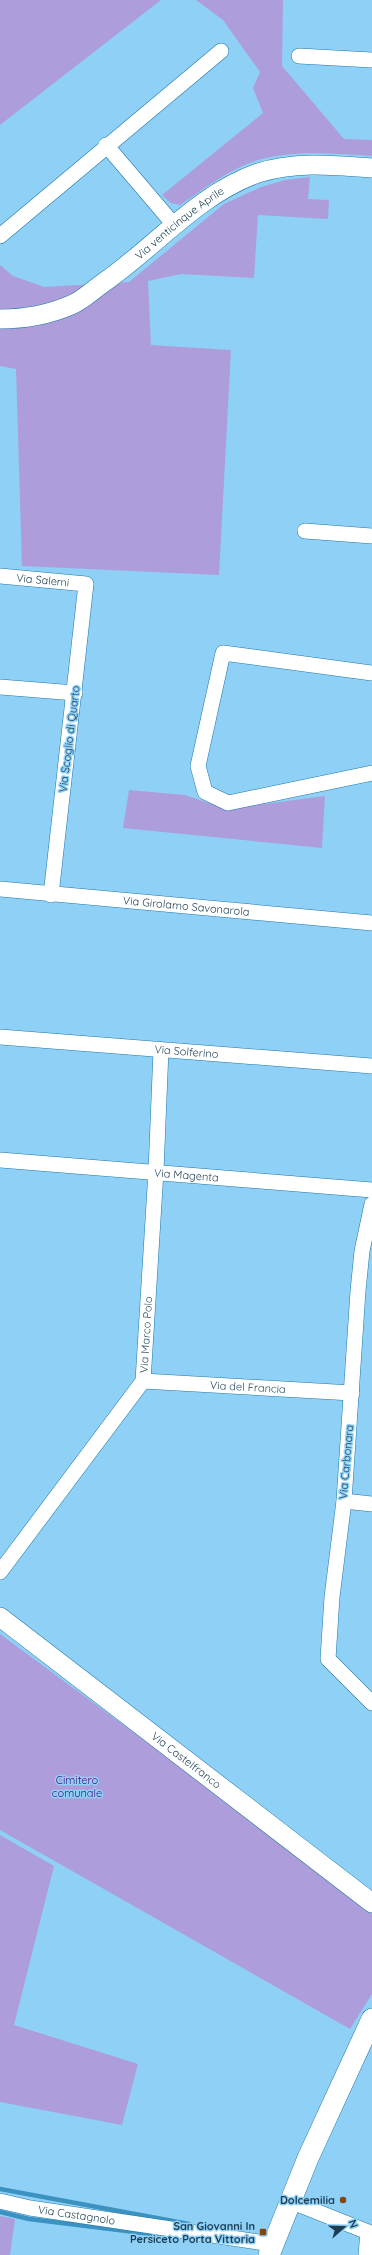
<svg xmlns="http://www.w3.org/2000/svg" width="372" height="2255" font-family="Quicksand,sans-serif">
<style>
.green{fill:#ae9ddb}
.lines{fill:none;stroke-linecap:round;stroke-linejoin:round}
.stream{stroke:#3b92c1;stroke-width:4.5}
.minor-casing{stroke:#1d79a7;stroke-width:16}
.tertiary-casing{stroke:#1d79a7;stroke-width:20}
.secondary-casing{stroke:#1d79a7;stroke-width:22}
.minor{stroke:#fff;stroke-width:15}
.tertiary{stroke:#fff;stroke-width:19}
.secondary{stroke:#fff;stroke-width:21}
.poi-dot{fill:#85460a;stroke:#8fd0f7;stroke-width:1.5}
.labels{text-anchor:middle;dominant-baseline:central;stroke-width:3;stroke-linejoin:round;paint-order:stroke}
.street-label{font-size:11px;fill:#1b3e53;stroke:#8fd0f7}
.park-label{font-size:11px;fill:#420f7f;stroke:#8fd0f7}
.poi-label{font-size:11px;font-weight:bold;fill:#1b3e53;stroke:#8fd0f7;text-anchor:end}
</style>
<rect width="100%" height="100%" fill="#8fd0f7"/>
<!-- green -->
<path class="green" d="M0 0H161L0 125Z
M196 0H283L282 66 344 139 372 140V156C336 154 298 150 262 159 233 166 204 189 180 205L171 203 162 195 263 113 253 88 260 72 223 20Z
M310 177 308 199 329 200 328 219 258 215 254 278 181 274 148 281 151 345 231 350 219 575 22 566 16 369 0 366V265L13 276 44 287 129 282 224 204 261 187 285 180Z
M129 790 185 795 226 809 325 796 322 848 123 828Z
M0 1634 235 1807 372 1913V1994L350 2029 0 1830Z
M0 1835 54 1866 14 2025 138 2064 122 2125 0 2102Z
M0 2216 15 2219 10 2255H0Z"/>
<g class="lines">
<!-- stream -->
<path class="stream" d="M0 2189 189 2224
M0 2212 29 2219 159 2235"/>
<!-- minor casing -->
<g class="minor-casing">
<g id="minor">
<path d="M299 56 372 60"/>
<path d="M106 145 175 226"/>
<path d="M0 236 221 51"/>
<path d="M305 531 372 536"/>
<path id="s1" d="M0 576 86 584 51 895"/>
<path d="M372 673 223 653 198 766 205 792 228 803 372 773"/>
<path d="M0 687 75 693"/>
<path id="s2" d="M0 889 372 923"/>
<path id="s3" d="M0 1037 372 1066"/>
<path id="s4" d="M0 1160 372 1190"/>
<path d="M372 1204 362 1251 358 1291 344 1501 332 1597 328 1659 372 1703"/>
<path id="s5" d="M143 1381 352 1393"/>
<path d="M344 1501 372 1504"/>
<path id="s6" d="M0 1572 143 1381 156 1171 161 1050"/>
<path id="s7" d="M0 2201 30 2208 272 2244"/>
<path d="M290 2201 368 2232 366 2255"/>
</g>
</g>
<!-- tertiary casing -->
<g class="tertiary-casing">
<g id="tertiary">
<path id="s8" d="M0 319C25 319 48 315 71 305 82 301 93 290 103 283 154 248 198 194 258 173 295 161 334 165 372 168"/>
<path id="s9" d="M0 1617 372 1903"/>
</g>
</g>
<!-- secondary casing -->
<g class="secondary-casing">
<path id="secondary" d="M269 2255 308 2158 372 2019"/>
</g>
<!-- minor -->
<use href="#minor" class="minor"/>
<!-- tertiary -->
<use href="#tertiary" class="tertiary"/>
<!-- secondary -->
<use href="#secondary" class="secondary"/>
</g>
<!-- markers -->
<g class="poi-dot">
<circle cx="343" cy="2200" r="4"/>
<rect x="259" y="2228" width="8" height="8" rx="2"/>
</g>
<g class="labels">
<!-- street labels -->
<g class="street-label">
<text stroke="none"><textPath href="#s8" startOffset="209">Via venticinque Aprile</textPath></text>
<text stroke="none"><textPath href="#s1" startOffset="43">Via Salemi</textPath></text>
<text transform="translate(69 739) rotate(-83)">Via Scoglio di Quarto</text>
<text stroke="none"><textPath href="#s2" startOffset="187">Via Girolamo Savonarola</textPath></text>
<text stroke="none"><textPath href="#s3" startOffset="187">Via Solferino</textPath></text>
<text stroke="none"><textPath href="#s4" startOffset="187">Via Magenta</textPath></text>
<text stroke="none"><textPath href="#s6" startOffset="285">Via Marco Polo</textPath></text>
<text stroke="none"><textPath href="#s5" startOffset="105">Via del Francia</textPath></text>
<text transform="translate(346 1462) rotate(-85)">Via Carbonara</text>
<text stroke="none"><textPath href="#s9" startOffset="235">Via Castelfranco</textPath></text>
<text stroke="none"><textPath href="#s7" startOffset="78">Via Castagnolo</textPath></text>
</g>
<!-- park labels -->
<g class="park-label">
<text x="77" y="1780">Cimitero<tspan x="77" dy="13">comunale</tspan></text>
</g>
<!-- poi labels -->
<g class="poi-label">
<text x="335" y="2200">Dolcemilia</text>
<text x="255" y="2226">San Giovanni In<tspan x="255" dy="13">Persiceto Porta Vittoria</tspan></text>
</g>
</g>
<!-- north arrow -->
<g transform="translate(344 2227) rotate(70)" stroke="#8fd0f7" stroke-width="3" paint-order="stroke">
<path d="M0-3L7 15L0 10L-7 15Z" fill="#1b3e53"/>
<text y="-6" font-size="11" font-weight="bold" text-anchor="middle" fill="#1b3e53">N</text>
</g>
</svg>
